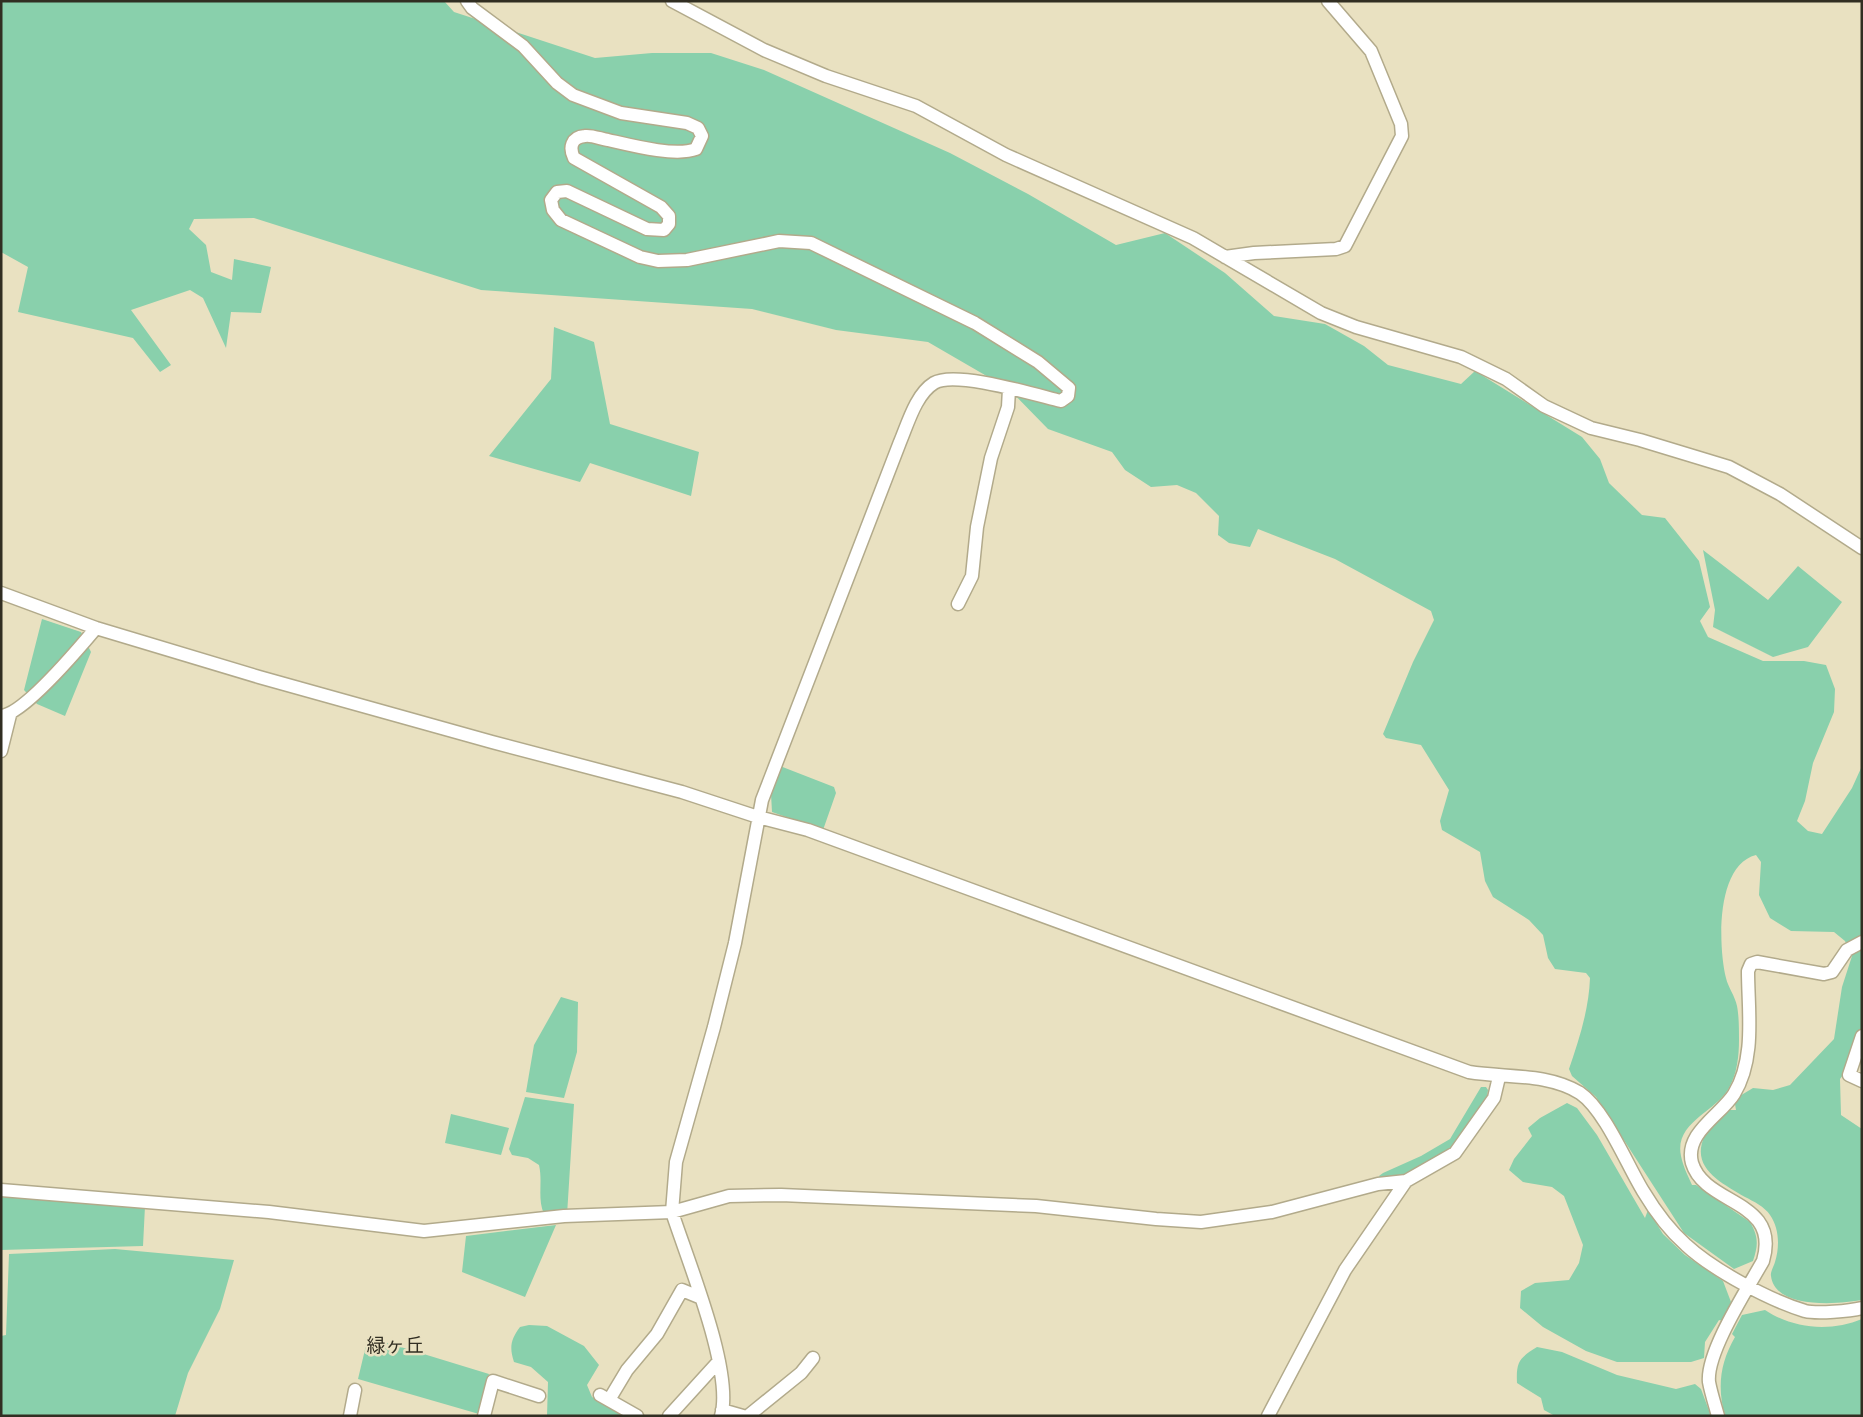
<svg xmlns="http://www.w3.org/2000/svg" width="1863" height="1417" font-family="Lato,'Noto Sans JP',sans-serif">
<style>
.green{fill:#89d0ac}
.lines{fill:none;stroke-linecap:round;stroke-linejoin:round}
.minor-casing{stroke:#b2aa8b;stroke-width:15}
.minor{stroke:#fff;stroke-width:12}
.labels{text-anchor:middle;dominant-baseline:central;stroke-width:5;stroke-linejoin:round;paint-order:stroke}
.neighbourhood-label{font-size:19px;fill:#312e22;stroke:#e9e1c1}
</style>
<rect width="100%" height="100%" fill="#e9e1c1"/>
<!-- green -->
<path class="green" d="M1 1H444L454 12 595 58 652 53H711L764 70 950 153 1028 194 1116 245 1165 233 1225 273 1274 316 1325 324 1364 346 1388 365 1461 384 1475 371 1582 437 1600 459 1609 483 1642 515 1665 518 1699 561 1710 607 1700 621 1708 637 1763 661H1804L1826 665 1835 689 1834 712 1813 763 1805 801 1797 821 1808 831 1822 834 1852 788 1862 766V1048L1840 1079 1841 1115 1862 1129V1300C1840 1304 1775 1310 1771 1276 1770 1272 1774 1266 1775 1262 1780 1246 1779 1228 1770 1215 1765 1207 1753 1201 1745 1197 1722 1183 1689 1168 1705 1135 1709 1126 1720 1118 1727 1110H1736L1735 1104 1738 1097 1753 1088 1773 1090 1790 1085 1834 1039 1842 987 1852 956 1845 941 1834 932 1791 931 1770 918 1759 895 1761 862 1756 855C1716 865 1718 945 1726 978 1728 987 1735 996 1737 1006 1739 1016 1739 1030 1739 1040 1739 1056 1737 1074 1729 1088 1716 1112 1674 1122 1681 1156 1683 1166 1688 1176 1692 1185H1696L1750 1222C1759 1237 1758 1246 1753 1261L1734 1269 1684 1233 1596 1097 1572 1076 1569 1069C1579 1040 1589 1009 1590 978L1586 973 1555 969 1548 958 1543 935 1529 920 1493 897 1485 881 1480 852 1442 830 1440 821 1449 790 1421 745 1386 738 1383 734 1413 662 1434 620 1431 611 1335 559 1258 529 1250 547 1229 543 1218 535 1219 516 1196 493 1177 485 1151 487 1125 470 1112 452 1048 429 1009 389 928 342 836 330 752 309 481 290 254 218 194 219 189 229 206 245 211 272 232 280 234 259 271 267 261 313 231 312 226 348 203 298 190 290 131 310 171 365 160 372 133 338 18 312 28 267 1 252Z
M554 327 594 342 610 424 699 452 691 496 590 463 580 482 489 456 551 379Z
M1703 550 1768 600 1798 566 1842 602 1808 647 1773 657 1713 627 1715 610Z
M42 619 81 632 91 652 65 716 37 704 24 690Z
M780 766 834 787 836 793 823 830 772 812 771 794Z
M561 997 578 1002 577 1052 564 1098 526 1092 534 1045Z
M1481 1087H1486L1488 1090 1487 1098 1451 1152 1403 1177 1381 1180 1379 1176 1383 1173 1421 1156 1450 1139Z
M525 1097 574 1104 567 1215 544 1214C537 1198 543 1182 539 1165L528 1158 512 1155 509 1149Z
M1567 1103 1577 1108 1597 1135 1645 1218 1648 1210 1663 1234 1685 1255 1723 1281 1731 1302 1723 1321 1719 1320 1705 1342 1704 1358 1691 1362H1617L1586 1351 1543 1327 1520 1308 1521 1291 1535 1283 1569 1280 1579 1263 1583 1245 1564 1196 1552 1187 1523 1182 1509 1170 1514 1159 1532 1136 1528 1128 1540 1118Z
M451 1114 509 1128 501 1155 445 1143Z
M1 1197 145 1206 143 1246 1 1250Z
M556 1225 525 1297 462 1272 466 1236Z
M115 1249 234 1260 220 1309 188 1373 175 1416H1V1336L6 1335 9 1254Z
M1765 1310C1793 1329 1831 1332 1862 1319V1416H1725C1717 1387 1720 1363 1735 1337L1732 1334 1742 1315Z
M529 1325 547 1326 584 1346 599 1365 587 1385 592 1397 615 1409 622 1416H547L548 1382 531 1367 514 1362C509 1347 511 1339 520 1327Z
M368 1337 489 1374 479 1414 358 1379Z
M1537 1347 1562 1352 1617 1375 1676 1389 1695 1384 1701 1389 1711 1416H1555L1544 1410 1541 1398 1517 1383C1516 1362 1519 1358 1537 1347Z"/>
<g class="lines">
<!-- minor casing -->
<g class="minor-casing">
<path id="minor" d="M467 1 472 8 523 46 557 83 573 95 621 113 687 123 698 128 702 136 696 149C675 157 630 145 608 140 601 139 592 135 585 136 571 137 569 148 574 158L661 207 669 216V224L664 230 647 229 567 191 557 192 551 200 553 210 561 220 640 257 658 261 687 260 779 241 811 243 975 323 1038 362 1069 388 1068 396 1061 401C1036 395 955 370 934 383 916 394 908 423 900 442L762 800 735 943 714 1027 676 1162 672 1212C687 1259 734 1372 721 1416
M672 1 764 50 826 76 916 106 1006 155 1193 238 1321 313 1356 327 1461 357 1506 379 1544 406 1591 428 1640 440 1729 467 1780 494 1862 548
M1225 257 1254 253 1336 249 1345 246 1402 136 1401 124 1371 51 1328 1
M1 593 96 628 259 677 492 742 682 792 758 817 808 830 1469 1072C1507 1078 1547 1073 1580 1093 1605 1110 1627 1165 1643 1191 1655 1211 1669 1230 1686 1245 1713 1270 1769 1300 1805 1311 1817 1314 1850 1311 1862 1308
M958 604 972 576 977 527 991 458 1008 407 1009 389
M1 716C24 714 80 647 96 628
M1 751 10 715
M1862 1036 1849 1075 1862 1081
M1 1190 269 1212 424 1231 564 1216 672 1212 729 1196 781 1195 1036 1206 1156 1219 1201 1222 1272 1212 1378 1184 1406 1181 1455 1153 1494 1098 1499 1077
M600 1395 637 1416
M609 1400 627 1370 657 1334 682 1290 699 1297
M722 1410 743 1416
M350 1416 355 1390
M484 1416 493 1381 539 1396
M669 1416 719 1361
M748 1416 801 1373 813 1358
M1268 1416 1345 1270 1406 1181
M1718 1416C1715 1405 1711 1393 1709 1382 1706 1352 1748 1288 1763 1261 1781 1199 1705 1206 1692 1163 1684 1133 1721 1115 1734 1094 1756 1058 1748 1011 1748 971L1751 964 1757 962 1824 974 1832 972 1847 950 1862 942"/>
</g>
<!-- minor -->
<use href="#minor" class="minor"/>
</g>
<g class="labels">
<!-- neighbourhood labels -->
<g class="neighbourhood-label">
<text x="395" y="1344">緑ヶ丘</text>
</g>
</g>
<!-- border -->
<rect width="1863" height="1417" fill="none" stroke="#312e22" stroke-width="5"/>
</svg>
